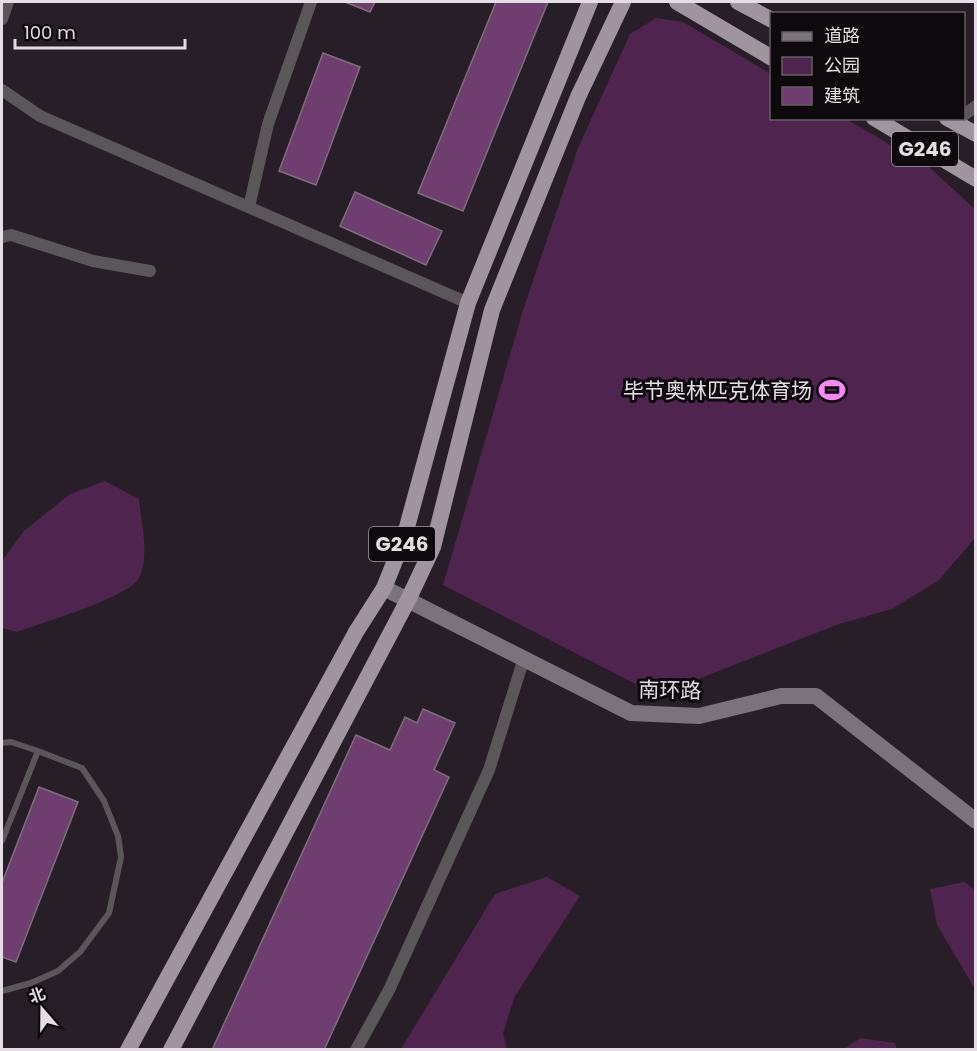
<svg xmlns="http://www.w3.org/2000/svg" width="977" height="1051" font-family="Poppins,'Noto Sans SC',sans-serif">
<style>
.green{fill:#4f244f}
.building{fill:#6f3d6f;stroke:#7b707a;stroke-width:1.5}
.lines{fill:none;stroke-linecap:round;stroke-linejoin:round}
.service{stroke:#5b565a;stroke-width:6}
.minor{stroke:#5b565a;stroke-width:12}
.secondary{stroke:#7b737b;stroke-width:16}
.trunk{stroke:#a0949f;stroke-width:16}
.labels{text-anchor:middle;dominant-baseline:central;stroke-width:6;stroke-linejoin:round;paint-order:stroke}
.shield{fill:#0d090d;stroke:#a49ea4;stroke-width:1.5}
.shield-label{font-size:20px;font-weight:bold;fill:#e4dee4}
.poi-label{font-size:21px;fill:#e4dee4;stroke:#0d090d;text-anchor:end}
.street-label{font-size:21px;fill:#e4dee4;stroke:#0d090d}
</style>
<rect width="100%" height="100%" fill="#271e27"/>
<!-- green -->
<path class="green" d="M656 18 683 22 771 74 772 118 846 119 930 168 976 210 975 538 939 580 892 609 839 624 657 695 443 585 523 310 578 148 630 34Z
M105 481 139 499C141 522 150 556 139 578 128 598 41 623 17 632L2 628V561L24 531 70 494Z
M547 877 580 896 515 996 503 1033 507 1049H401L495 894Z
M964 882 975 890V989L937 925 930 889Z
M861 1038 895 1043 897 1049H843Z"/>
<!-- building -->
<path class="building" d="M345 2H375L370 12Z
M496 2H548L463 211 418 193Z
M323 53 360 67 316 185 279 171Z
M355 192 442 231 426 265 340 226Z
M423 709 455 723 434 770 449 777 324 1050H212L356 735 390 750 405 717 417 723Z
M39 787 78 802 16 962 2 957V883Z"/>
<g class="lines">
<!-- service -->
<path class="service" d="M2 743 11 742 38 751 82 768 104 801 118 836 121 857 109 913 80 952 58 971 31 983 2 991
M2 841 38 751"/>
<!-- minor -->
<path class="minor" d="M2 19 8 2
M2 90 40 116 468 303
M964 115 976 106
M249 207 268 124 311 2
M2 237 11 235 93 261 150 271
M356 1050 389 990 489 770 524 658"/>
<!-- secondary -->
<path class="secondary" d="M384 588 631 713 699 716 781 696H816L976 821"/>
<!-- trunk -->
<path class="trunk" d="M677 2 772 58
M738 2 772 20
M874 118 976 179
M947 118 976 134
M128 1050 356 632 384 588 404 538 468 303 590 2
M171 1050 408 600 433 547 492 310 578 97 623 2"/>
</g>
<!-- icons -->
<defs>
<g id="stadium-bare" transform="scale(2.07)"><path d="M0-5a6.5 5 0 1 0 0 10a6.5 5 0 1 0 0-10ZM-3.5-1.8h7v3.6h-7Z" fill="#f38af2" stroke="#0d090d" stroke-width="2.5" paint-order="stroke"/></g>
</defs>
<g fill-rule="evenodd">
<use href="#stadium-bare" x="832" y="390"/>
</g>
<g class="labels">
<!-- shield labels -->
<g class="shield">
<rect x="892" y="132" width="66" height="34" rx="4.5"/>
<rect x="369" y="527" width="66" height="34" rx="4.5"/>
</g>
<g class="shield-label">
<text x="925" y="149">G246</text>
<text x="402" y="544">G246</text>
</g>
<!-- poi labels -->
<g class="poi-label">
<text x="812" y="390">毕节奥林匹克体育场</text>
</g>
<!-- street labels -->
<g class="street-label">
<text transform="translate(670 690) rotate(1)">南环路</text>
</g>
</g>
<!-- border -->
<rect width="977" height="1051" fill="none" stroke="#e4dee4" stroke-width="6"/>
<!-- legend -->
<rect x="770" y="12" width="195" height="108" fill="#0d090d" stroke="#635e63" stroke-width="1.5"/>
<rect x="782" y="32" width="30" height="9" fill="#7b737b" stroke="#635e63" stroke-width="1.5"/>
<text x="824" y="42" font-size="18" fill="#e4dee4">道路</text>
<rect x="782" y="57" width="30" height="18" fill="#4f244f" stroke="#635e63" stroke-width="1.5"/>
<text x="824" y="72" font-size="18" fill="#e4dee4">公园</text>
<rect x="782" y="87" width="30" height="18" fill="#6f3d6f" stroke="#635e63" stroke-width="1.5"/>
<text x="824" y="102" font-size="18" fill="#e4dee4">建筑</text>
<!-- north arrow -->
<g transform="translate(42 1009) rotate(340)" stroke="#0d090d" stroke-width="4.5" paint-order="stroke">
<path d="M0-4.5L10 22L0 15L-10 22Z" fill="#e4dee4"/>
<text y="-9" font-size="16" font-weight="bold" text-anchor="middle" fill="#e4dee4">北</text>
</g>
<!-- scale -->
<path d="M15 39v9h170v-9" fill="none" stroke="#e4dee4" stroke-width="3"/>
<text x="24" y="39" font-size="18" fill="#e4dee4" stroke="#0d090d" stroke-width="4.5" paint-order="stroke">100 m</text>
</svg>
